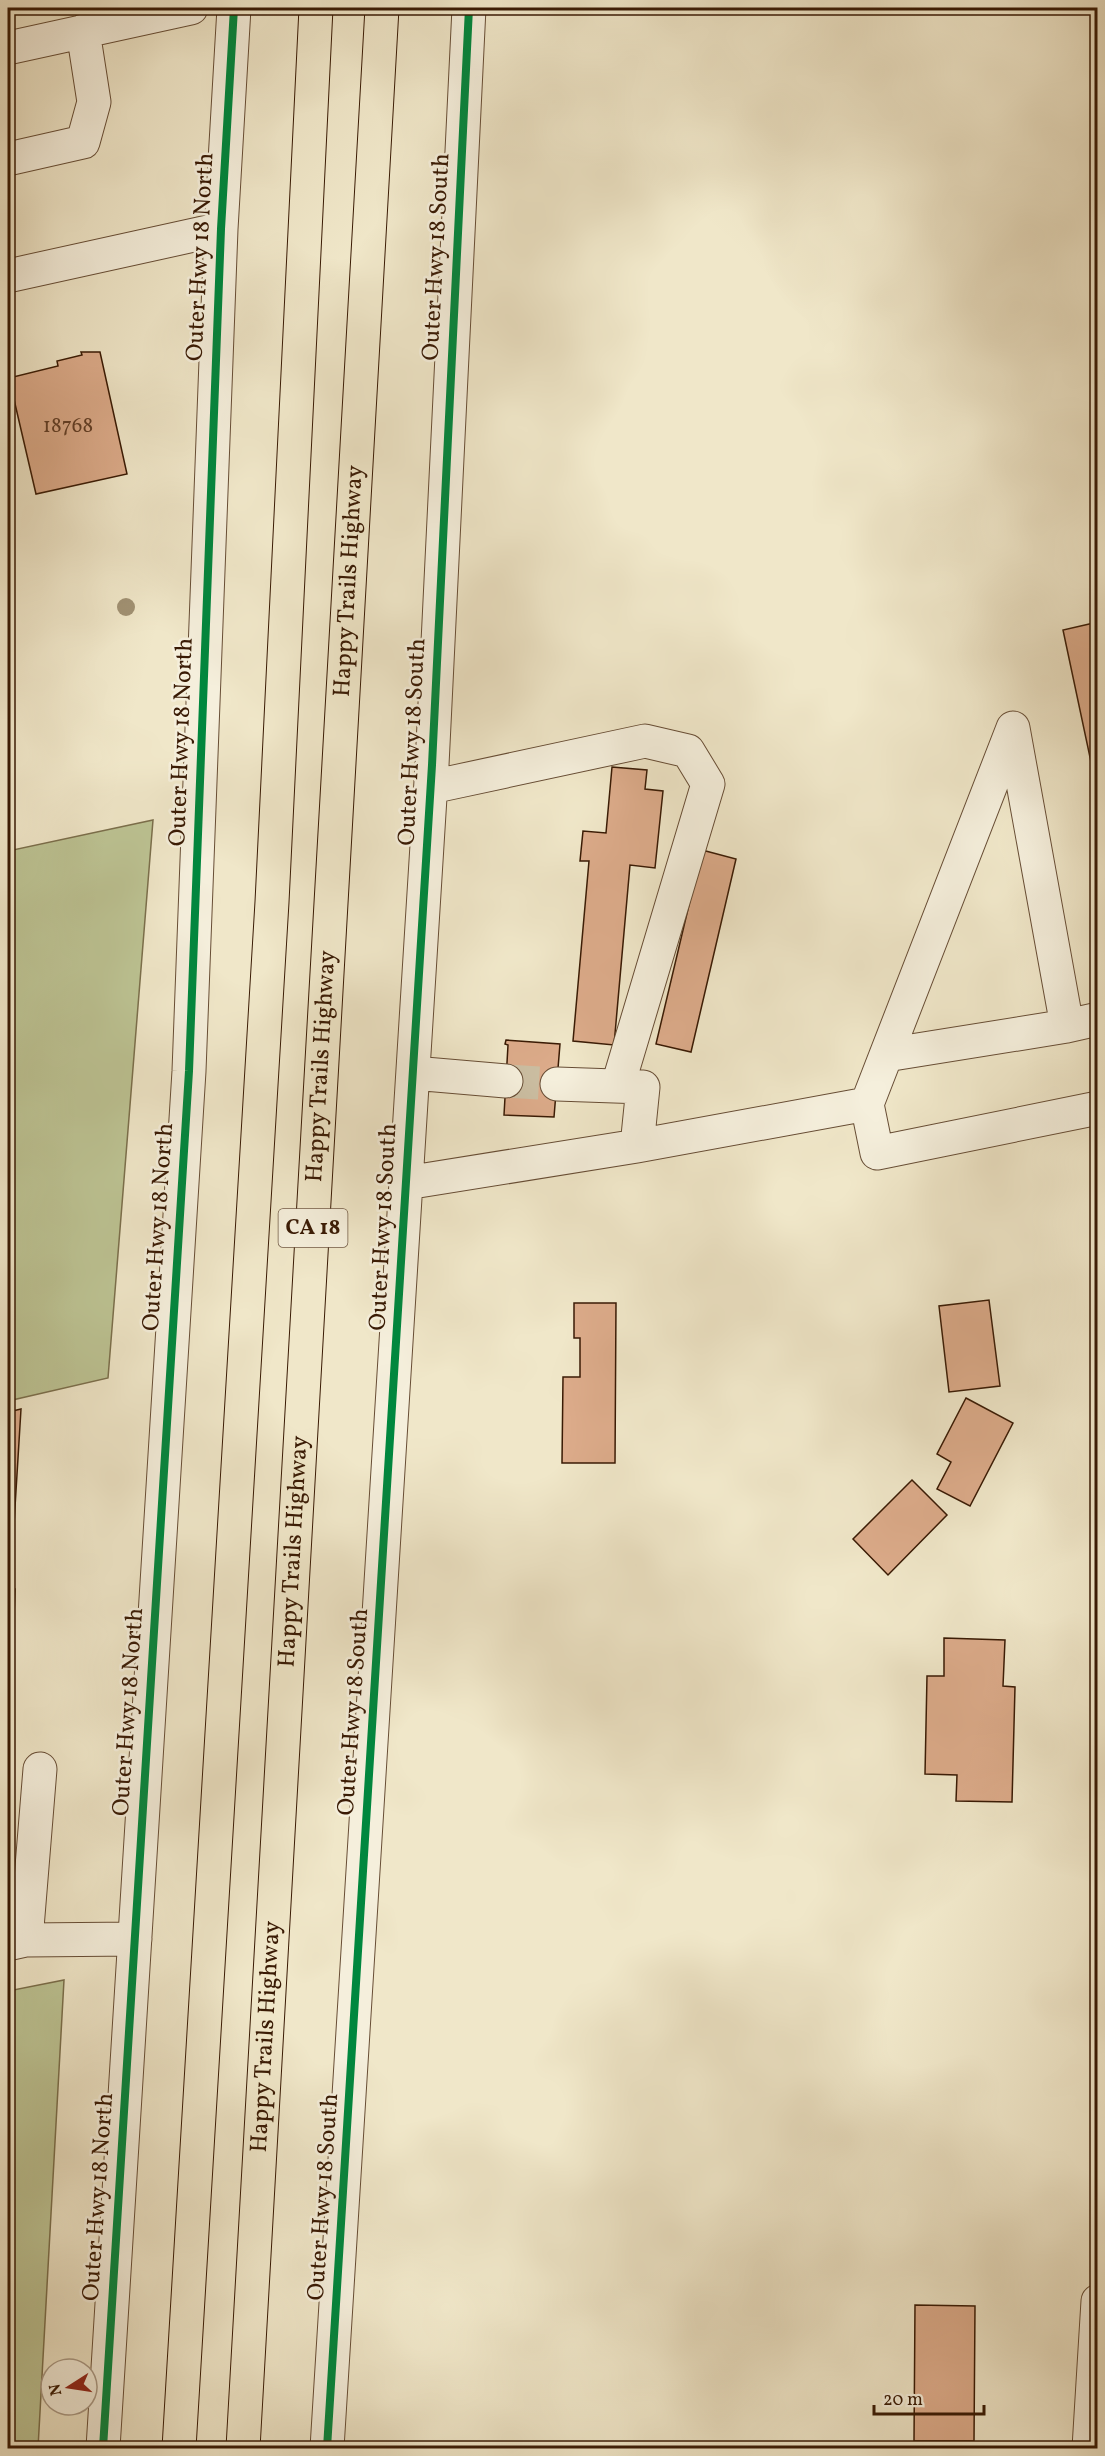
<svg xmlns="http://www.w3.org/2000/svg" width="1105" height="2456" font-family="Vollkorn,serif">
<style>
.green{fill:#bdc494;stroke:#7b6f4c;stroke-width:1.5}
.building{fill:#dcab8a;stroke:#391a04;stroke-width:1.5}
.lines{fill:none;stroke-linecap:round;stroke-linejoin:round}
.minor-tunnel{stroke:#cbbea2;stroke-width:33;stroke-dasharray:33 16;stroke-linecap:butt}
.minor-casing{stroke:#674d35;stroke-width:35}
.major-casing{stroke:#391a04;stroke-width:35}
.minor{stroke:#f5efdc;stroke-width:33}
.major{stroke:#f0e7c9;stroke-width:33}
.cycleway-casing{stroke:#f5efdc;stroke-width:11}
.cycleway{stroke:#00873e;stroke-width:8}
.tree{fill:#a19274}
.labels{text-anchor:middle;dominant-baseline:central;stroke-width:5;stroke-linejoin:round;paint-order:stroke}
.number-label{font-size:21px;fill:#623e26}
.shield{fill:#f5efdc;stroke:#715a45;stroke-width:1.5}
.shield-label{font-size:22px;font-weight:bold;fill:#391a04}
.street-label{font-size:24px;fill:#391a04;stroke:#f5efdc}
</style>
<rect width="100%" height="100%" fill="#f0e7c9"/>
<filter id="stains"><feTurbulence type="fractalNoise" baseFrequency=".00333" numOctaves="4"/><feColorMatrix values="0 0 0 0 .2 0 0 0 0 .09 0 0 0 0 .02 0 0 0 .5 -.17"/></filter>
<radialGradient id="worn" r=".72"><stop offset=".6" stop-color="#630" stop-opacity="0"/><stop offset="1" stop-color="#630" stop-opacity=".3"/></radialGradient>
<!-- green -->
<path class="green" d="M153 820 108 1378 8 1401V851Z
M64 1980 38 2448H8V1991Z"/>
<!-- building -->
<path class="building" d="M81 352H100L127 474 36 494 9 378 58 366 57 361 82 355Z
M1098 622V795L1063 630Z
M612 767 647 770 645 789 663 791 655 868 630 865 614 1045 573 1041 589 861H580L583 831 606 833Z
M702 850 736 859 691 1052 656 1044Z
M506 1040 560 1044 554 1117 504 1115 508 1045 505 1044Z
M989 1300 1000 1386 949 1392 939 1306Z
M574 1303H616L615 1463H562L563 1377H580V1338H574Z
M966 1398 1013 1423 970 1506 937 1489 951 1462 937 1454Z
M21 1409 10 1589H15L12 1668 9 1676 8 1412Z
M912 1480 947 1515 888 1575 853 1539Z
M944 1638 1005 1640 1003 1686 1015 1687 1012 1802 956 1801 957 1775 925 1774 927 1676H944Z
M915 2305 975 2306 974 2441H914Z"/>
<g class="lines">
<!-- minor-tunnel -->
<path class="minor-tunnel" d="M506 1081 557 1084"/>
<!-- minor casing -->
<g class="minor-casing">
<path id="minor" d="M8 48 191 8
M8 159 83 142 94 102 83 31
M8 276 221 229
M1013 728 1067 1026 1098 1019
M431 787 645 741 688 751 708 784 618 1085
M886 1055 1067 1026
M413 1073 506 1081
M557 1084 643 1087 637 1146
M867 1104 1013 728
M406 1183 637 1146 867 1104 877 1153 1098 1108
M26 1940 40 1769
M8 1944 26 1940 135 1939
M103 2448 189 1071 221 229 234 8
M327 2448 432 765 469 8
M1089 2448 1098 2301"/>
</g>
<!-- major casing -->
<g class="major-casing">
<g id="major">
<path d="M179 2448 272 902 316 8"/>
<path id="s1" d="M243 2448 382 8"/>
</g>
</g>
<!-- minor -->
<use href="#minor" class="minor"/>
<!-- major -->
<use href="#major" class="major"/>
<!-- cycleway casing -->
<g class="cycleway-casing">
<path id="cycleway" d="M103 2448 189 1071 221 229 234 8
M327 2448 432 765 469 8"/>
</g>
<!-- cycleway -->
<use href="#cycleway" class="cycleway"/>
</g>
<!-- trees -->
<circle class="tree" cx="126" cy="607" r="9"/>
<g class="labels">
<!-- number labels -->
<g class="number-label">
<text x="68" y="426">18768</text>
</g>
<!-- shield labels -->
<rect class="shield" x="278.5" y="1209" width="69" height="38" rx="4.5"/>
<g class="shield-label">
<text x="313" y="1228">CA 18</text>
</g>
<!-- street labels -->
<g class="street-label">
<text transform="translate(201 257) rotate(-87)">Outer Hwy 18 North</text>
<text transform="translate(437 257) rotate(-87)">Outer Hwy 18 South</text>
<text stroke="none"><textPath href="#s1" startOffset="1870">Happy Trails Highway</textPath></text>
<text transform="translate(182 742) rotate(-88)">Outer Hwy 18 North</text>
<text transform="translate(413 742) rotate(-87)">Outer Hwy 18 South</text>
<text stroke="none"><textPath href="#s1" startOffset="1384">Happy Trails Highway</textPath></text>
<text transform="translate(159 1227) rotate(-86)">Outer Hwy 18 North</text>
<text transform="translate(384 1227) rotate(-87)">Outer Hwy 18 South</text>
<text stroke="none"><textPath href="#s1" startOffset="898">Happy Trails Highway</textPath></text>
<text transform="translate(129 1712) rotate(-86)">Outer Hwy 18 North</text>
<text transform="translate(354 1712) rotate(-86)">Outer Hwy 18 South</text>
<text stroke="none"><textPath href="#s1" startOffset="412">Happy Trails Highway</textPath></text>
<text transform="translate(99 2197) rotate(-86)">Outer Hwy 18 North</text>
<text transform="translate(324 2197) rotate(-86)">Outer Hwy 18 South</text>
</g>
</g>
<!-- margin -->
<rect width="1105" height="2456" fill="none" stroke="#f0e7c9" stroke-width="30"/>
<rect x="9" y="9" width="1087" height="2438" fill="none" stroke="#391a04" stroke-width="3"/>
<rect x="15" y="15" width="1075" height="2426" fill="none" stroke="#391a04" stroke-width="1.5"/>
<!-- north arrow -->
<g transform="translate(69 2387) rotate(258)"><circle r="28" fill="#f5efdc" stroke="#aa9a86" stroke-width="1.5"/>
<path d="M0-4.5L10 22L0 15L-10 22Z" fill="#8f2418"/>
<text y="-9" font-size="16" font-weight="bold" text-anchor="middle" fill="#391a04">N</text>
</g>
<!-- scale -->
<path d="M874 2405v9h110v-9" fill="none" stroke="#391a04" stroke-width="3"/>
<text x="883" y="2405" font-size="18" fill="#391a04" stroke="#f5efdc" stroke-width="4.5" paint-order="stroke">20 m</text>
<rect width="100%" height="100%" filter="url(#stains)"/>
<rect width="100%" height="100%" fill="url(#worn)"/>
</svg>
